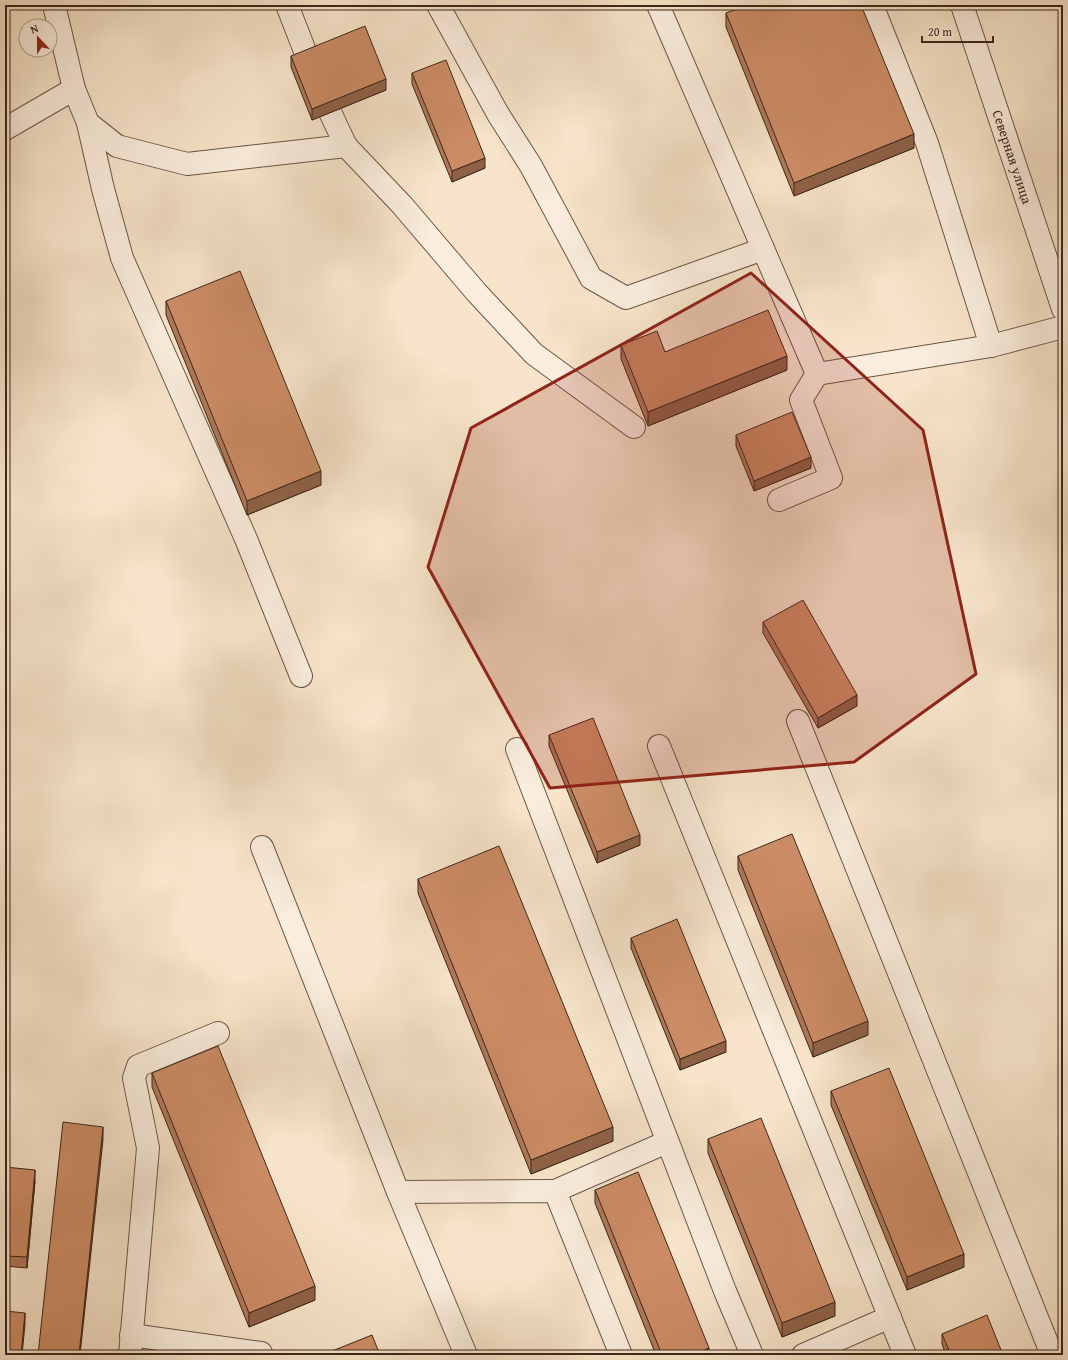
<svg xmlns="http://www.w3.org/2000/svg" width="1068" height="1360" font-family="'Gentium Book Plus',serif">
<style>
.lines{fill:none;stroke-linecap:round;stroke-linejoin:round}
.minor-casing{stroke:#6b5646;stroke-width:24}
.minor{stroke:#faeddd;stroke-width:22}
.wall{fill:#af7858;stroke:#3c271a}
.shaded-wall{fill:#8f6247;stroke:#3c271a}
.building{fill:#cc8c66;stroke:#3c271a}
.marked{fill:#8f2418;fill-opacity:0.2;stroke:#8f2418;stroke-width:3;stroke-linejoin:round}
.labels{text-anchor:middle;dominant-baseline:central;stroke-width:3.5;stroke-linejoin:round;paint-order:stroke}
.street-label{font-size:14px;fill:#3c271a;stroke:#faeddd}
</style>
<rect width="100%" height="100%" fill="#f7e4ca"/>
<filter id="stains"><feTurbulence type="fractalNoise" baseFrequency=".005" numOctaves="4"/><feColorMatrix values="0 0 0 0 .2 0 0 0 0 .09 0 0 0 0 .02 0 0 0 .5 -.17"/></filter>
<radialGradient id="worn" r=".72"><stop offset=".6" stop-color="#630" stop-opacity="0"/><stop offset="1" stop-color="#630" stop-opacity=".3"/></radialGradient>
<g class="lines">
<!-- minor casing -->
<g class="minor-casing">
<g id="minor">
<path d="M54 5 74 89 88 123 117 146 187 164 346 146 330 112"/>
<path d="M287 5 308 59"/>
<path d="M438 5 498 114 531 166 591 278 626 298 763 249"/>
<path d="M658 5 817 374 991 346 1063 327"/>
<path d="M872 5 927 143 991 346"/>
<path id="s1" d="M962 5 1063 309"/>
<path d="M88 123 103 189 122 258 246 539 301 676"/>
<path d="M5 129 74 89"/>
<path d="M346 146 402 205 477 293 534 354 634 427"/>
<path d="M779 500 831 478 801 400 817 374"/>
<path d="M798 721 1052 1355"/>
<path d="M659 746 905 1355"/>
<path d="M517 749 725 1291 752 1355"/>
<path d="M262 847 398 1192 555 1191 621 1355"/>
<path d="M555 1191 667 1142"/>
<path d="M398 1192 466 1355"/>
<path d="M131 1335 261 1353 262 1355"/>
<path d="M130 1355 148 1148 134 1078 138 1066 218 1033"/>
<path d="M803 1355 890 1317"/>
</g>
</g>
<!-- minor -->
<use href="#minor" class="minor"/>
</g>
<!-- wall -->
<path class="wall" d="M726 13 914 148 794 196 726 27Z
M291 56 386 90 312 120 291 67Z
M412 73 485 168 452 182 412 84Z
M166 301 321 485 247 515 166 315Z
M621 345 787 370 648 426 621 359Z
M736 435 811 468 754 491 736 446Z
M763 622 857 706 818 728 763 633Z
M549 735 640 845 597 863 549 746Z
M738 856 868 1035 813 1057 738 870Z
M418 879 613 1141 531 1174 418 893Z
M631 938 726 1052 680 1070 631 948Z
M152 1073 315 1300 249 1327 152 1087Z
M831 1091 964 1267 907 1290 831 1105Z
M708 1139 835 1316 782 1337 708 1153Z
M5 1167 35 1181 27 1268 5 1266Z
M595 1190 709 1355H656L595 1203Z
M942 1334 1003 1355H946L942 1344Z"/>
<!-- shaded-wall -->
<path class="shaded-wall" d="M386 79V90L312 120V109Z
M914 134V148L794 196V183Z
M485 158V168L452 182V171Z
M787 356V370L648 426V412Z
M811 457V468L754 491V481Z
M321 471V485L247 515V501Z
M857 695V706L818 728V718Z
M640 835V845L597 863V852Z
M868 1021V1035L813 1057V1043Z
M726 1041V1052L680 1070V1059Z
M103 1127V1140L80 1355H79Z
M613 1127V1141L531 1174V1160Z
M35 1170V1181L27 1268V1257Z
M964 1254V1267L907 1290V1277Z
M315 1286V1300L249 1327V1313Z
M835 1302V1316L782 1337V1323Z
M25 1313V1324L22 1355H21Z
M709 1348V1355H693Z"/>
<!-- building -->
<path class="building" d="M747 5H861L914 134 794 183 726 13Z
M365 26 386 79 312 109 291 56Z
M446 60 485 158 452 171 412 73Z
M240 271 321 471 247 501 166 301Z
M768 310 787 356 648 412 621 345 657 331 665 352Z
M792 412 811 457 754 481 736 435Z
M803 600 857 695 818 718 763 622Z
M593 718 640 835 597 852 549 735Z
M792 834 868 1021 813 1043 738 856Z
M499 846 613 1127 531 1160 418 879Z
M677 919 726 1041 680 1059 631 938Z
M218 1046 315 1286 249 1313 152 1073Z
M889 1068 964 1254 907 1277 831 1091Z
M761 1118 835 1302 782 1323 708 1139Z
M63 1122 103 1127 79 1355H38Z
M5 1167 35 1170 27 1257 5 1256Z
M638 1172 709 1348 693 1355H662L595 1190Z
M5 1311 25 1313 21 1355H5Z
M987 1315 1003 1355H951L942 1334Z
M372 1335 380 1355H322Z"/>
<!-- marked area -->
<path class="marked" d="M751 273 923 430 976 674 854 762 550 788 428 567 471 428Z"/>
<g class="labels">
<!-- street labels -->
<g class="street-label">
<text stroke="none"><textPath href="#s1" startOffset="160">Северная улица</textPath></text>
</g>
</g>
<!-- margin -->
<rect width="1068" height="1360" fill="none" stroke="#f7e4ca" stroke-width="20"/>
<rect x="6" y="6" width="1056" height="1348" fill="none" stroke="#3c271a" stroke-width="2"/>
<rect x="10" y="10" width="1048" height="1340" fill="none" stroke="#3c271a"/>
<!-- north arrow -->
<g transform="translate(38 38) rotate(338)"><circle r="19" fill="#faeddd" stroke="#ae9e8f"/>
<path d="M0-3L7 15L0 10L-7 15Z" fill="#8f2418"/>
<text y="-6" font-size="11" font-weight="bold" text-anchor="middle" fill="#3c271a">N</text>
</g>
<!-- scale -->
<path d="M922 36v6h71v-6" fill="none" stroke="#3c271a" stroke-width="2"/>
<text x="928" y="36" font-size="12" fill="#3c271a" stroke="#faeddd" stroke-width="3" paint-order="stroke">20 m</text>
<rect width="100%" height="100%" filter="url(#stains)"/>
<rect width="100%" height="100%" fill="url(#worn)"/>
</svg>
